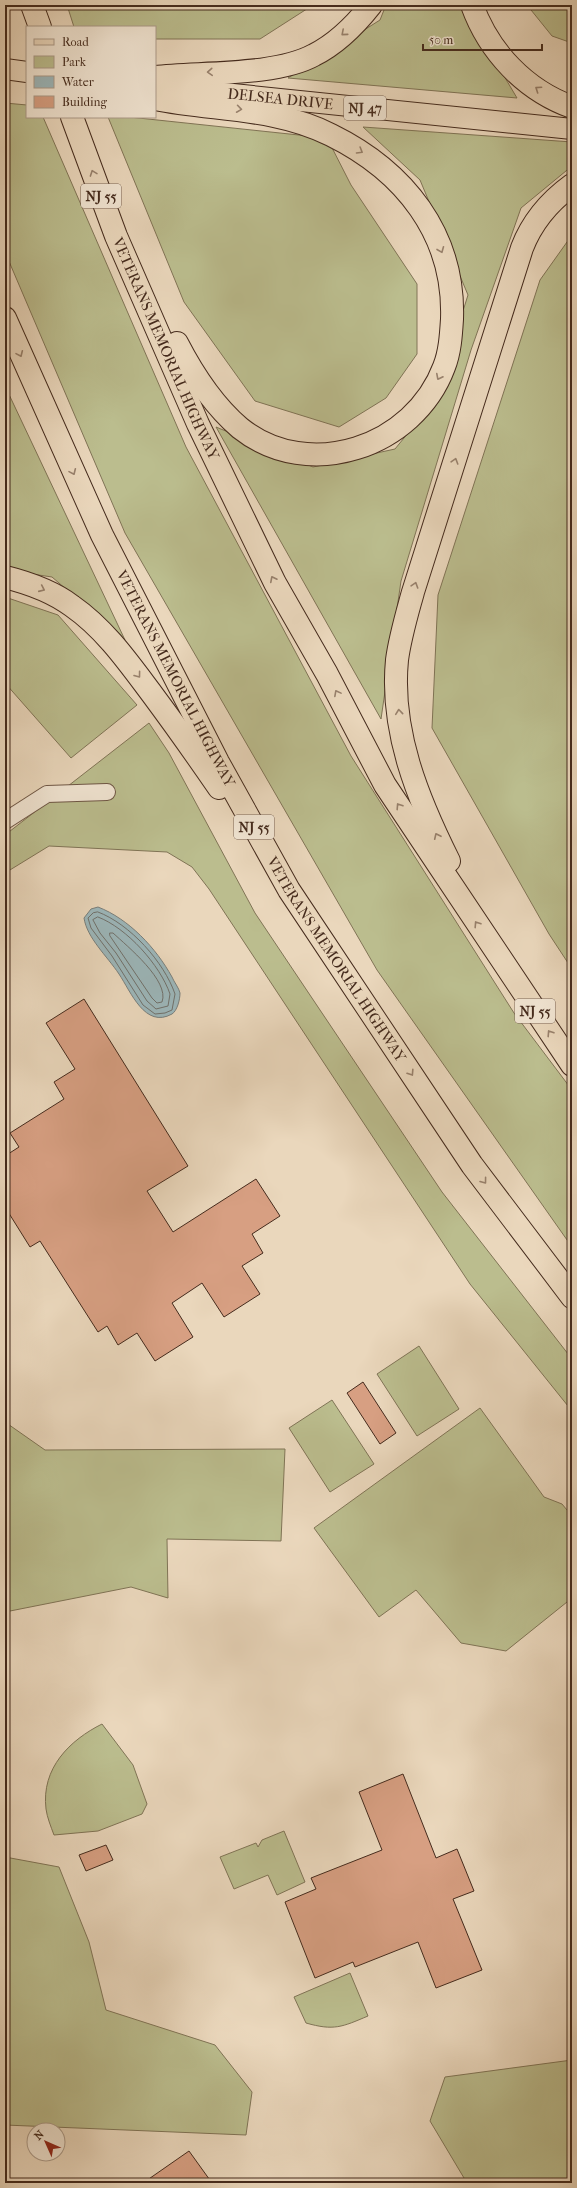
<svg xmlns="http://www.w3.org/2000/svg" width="577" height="2188" font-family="'IM FELL French Canon',serif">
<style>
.green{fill:#bbbd8e;stroke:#807456}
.water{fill:#9cb7bb;stroke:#797f7c}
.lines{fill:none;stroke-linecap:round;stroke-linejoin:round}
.shore{stroke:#70716c;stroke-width:1}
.building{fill:#d79f82;stroke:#452b1d}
.minor-casing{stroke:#6e5645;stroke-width:18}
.major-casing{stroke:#452b1d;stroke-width:22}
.highway-casing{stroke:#452b1d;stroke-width:24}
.minor{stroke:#f1e5d3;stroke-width:16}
.major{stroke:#ead7bc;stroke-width:20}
.highway{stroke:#ead7bc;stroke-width:22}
.oneway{stroke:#98816c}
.labels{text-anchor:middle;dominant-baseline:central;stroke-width:4;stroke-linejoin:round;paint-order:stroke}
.shield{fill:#f1e5d3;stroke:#796354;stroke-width:1}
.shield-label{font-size:14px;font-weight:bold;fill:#452b1d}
.street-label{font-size:15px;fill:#452b1d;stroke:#f1e5d3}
</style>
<rect width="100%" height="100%" fill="#ead7bc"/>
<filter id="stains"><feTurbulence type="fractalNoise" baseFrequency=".005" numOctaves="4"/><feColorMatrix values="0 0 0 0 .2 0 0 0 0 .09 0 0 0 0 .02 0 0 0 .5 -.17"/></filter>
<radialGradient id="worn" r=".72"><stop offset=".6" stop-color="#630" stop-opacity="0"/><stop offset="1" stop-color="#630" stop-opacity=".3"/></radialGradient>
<!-- green -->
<path class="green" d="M67 5H313L260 39H155V27H74Z
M386 5H462L517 98 288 78 380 20Z
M527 5H572V43L552 36Z
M5 103 27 105V117H43L186 447 351 756 514 1013 572 1090V1247L377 970 125 533 5 252Z
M108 117H129L327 138 351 185 417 284V354L386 398 339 427 255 401 184 302Z
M363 127 572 142V166L521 208 471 350 401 581 381 719 216 427 313 467 395 449 435 400 468 295 420 180Z
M572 235V969L549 934 432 728 438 595 540 280Z
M5 386 125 640 52 577 5 570Z
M5 597 58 615 137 705 71 758 5 683Z
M149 723 169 753 255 913 442 1192 572 1359V1411L470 1284 209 889 192 867 167 852 49 846 5 873V835Z
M419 1346 459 1409 417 1436 377 1374Z
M332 1400 374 1464 330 1492 289 1428Z
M480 1408 544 1497 562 1504 572 1516V1598L506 1651 461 1643 416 1590 379 1617 314 1528Z
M5 1422 45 1450 285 1449 281 1541 167 1539 168 1598 131 1587 5 1612Z
M102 1724 133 1765 147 1804 142 1814 98 1831 54 1835C51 1827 47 1817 46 1809 41 1768 70 1740 102 1724Z
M284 1831 305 1882 277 1895 268 1875 234 1889 220 1857 256 1843 258 1847 262 1840Z
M5 1857 59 1867 89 1942 106 2010 215 2045 252 2092 246 2135 5 2125Z
M350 1973 368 2016C342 2027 334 2031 306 2023L294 1997Z
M572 2060V2183H467L430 2121 445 2077Z"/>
<!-- water -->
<path class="water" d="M98 907C129 919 156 948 172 977 174 982 179 988 180 993 180 1000 177 1011 172 1014 145 1029 131 992 119 974 107 956 87 938 84 918L91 909Z"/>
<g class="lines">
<!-- shore -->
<path class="shore" d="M98 912C130 924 164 962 175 994L172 1010 165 1013 155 1014 143 1005 112 956 91 928 88 918 93 913Z
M98 917C127 928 160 965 170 994L168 1006 156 1009 147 1001 116 953 100 933 93 920Z
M110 933H113C127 946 170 981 162 1002L157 1003 152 998 110 936Z"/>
</g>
<!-- building -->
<path class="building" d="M84 999 188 1166 147 1191 173 1232 256 1179 280 1216 252 1234 263 1253 242 1266 260 1294 224 1317 202 1283 172 1303 193 1337 155 1361 137 1333 118 1345 107 1326 98 1332 40 1241 30 1247 5 1207V1156L19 1147 10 1133 64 1099 54 1082 75 1069 46 1023Z
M363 1382 396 1433 380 1444 347 1393Z
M403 1774 436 1858 457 1849 474 1891 453 1899 482 1970 436 1988 418 1942 355 1967 353 1962 315 1978 285 1902 316 1889 311 1878 382 1850 359 1792Z
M106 1845 113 1860 86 1871 79 1855Z
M189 2151 212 2183H143Z"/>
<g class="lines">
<!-- minor casing -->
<g class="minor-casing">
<path id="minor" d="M5 821 47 794 107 792"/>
</g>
<!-- major casing -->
<g class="major-casing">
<g id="major">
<path d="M5 69 27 72"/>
<path id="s1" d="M155 86 572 129"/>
</g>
</g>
<!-- highway casing -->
<g class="highway-casing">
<g id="highway">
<path d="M32 5 40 27"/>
<path d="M472 5C489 52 525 90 572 107"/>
<path d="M155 77C200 72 276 76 314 55 336 44 356 24 371 5"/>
<path d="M155 99C214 111 276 107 331 135 404 171 455 234 452 319 451 335 450 352 444 367 414 447 309 483 240 428 213 405 193 374 177 343"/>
<path id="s2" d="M72 117 116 236 198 424 275 583 327 674 385 785 572 1065"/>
<path id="s3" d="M5 318 102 535 218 762 289 890 472 1165 572 1297"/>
<path d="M5 577C29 583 52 591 72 606 105 629 128 662 152 694 175 725 197 756 219 788"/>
<path d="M449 861C418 799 390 731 397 660 400 637 407 614 413 592L522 248C532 222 550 201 572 185"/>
</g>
</g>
<!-- minor -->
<use href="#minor" class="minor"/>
<!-- major -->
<use href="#major" class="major"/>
<!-- highway -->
<use href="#highway" class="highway"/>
</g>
<!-- one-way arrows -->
<defs><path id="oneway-chevron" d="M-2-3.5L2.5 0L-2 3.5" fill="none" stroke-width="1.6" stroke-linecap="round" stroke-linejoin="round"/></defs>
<g class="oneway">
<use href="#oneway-chevron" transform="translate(344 33) rotate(139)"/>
<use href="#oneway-chevron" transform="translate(210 72) rotate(176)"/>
<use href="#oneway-chevron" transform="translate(538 89) rotate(-146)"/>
<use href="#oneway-chevron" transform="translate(239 109) rotate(8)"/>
<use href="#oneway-chevron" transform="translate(360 151) rotate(31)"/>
<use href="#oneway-chevron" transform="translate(93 173) rotate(-110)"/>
<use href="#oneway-chevron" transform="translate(441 250) rotate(68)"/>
<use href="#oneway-chevron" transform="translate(20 354) rotate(66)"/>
<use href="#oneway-chevron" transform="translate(439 377) rotate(117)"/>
<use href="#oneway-chevron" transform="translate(455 461) rotate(-73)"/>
<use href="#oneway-chevron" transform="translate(73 472) rotate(66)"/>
<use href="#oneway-chevron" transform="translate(273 579) rotate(-117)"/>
<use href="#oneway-chevron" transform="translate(415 585) rotate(-72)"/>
<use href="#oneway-chevron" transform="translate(42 589) rotate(24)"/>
<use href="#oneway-chevron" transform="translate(138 675) rotate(53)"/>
<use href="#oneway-chevron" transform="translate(337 693) rotate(-118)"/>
<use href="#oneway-chevron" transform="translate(399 712) rotate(-96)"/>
<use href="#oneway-chevron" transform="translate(399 806) rotate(-123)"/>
<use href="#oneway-chevron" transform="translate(437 836) rotate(-115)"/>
<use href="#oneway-chevron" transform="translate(477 924) rotate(-123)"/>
<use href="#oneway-chevron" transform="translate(550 1033) rotate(-123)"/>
<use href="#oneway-chevron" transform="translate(411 1073) rotate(57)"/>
<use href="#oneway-chevron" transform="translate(484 1181) rotate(53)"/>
</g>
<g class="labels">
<!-- shield labels -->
<g class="shield">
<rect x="344" y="96" width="42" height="24" rx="3"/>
<rect x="81" y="184" width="40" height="24" rx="3"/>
<rect x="234" y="815" width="40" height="24" rx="3"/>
<rect x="515" y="999" width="40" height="24" rx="3"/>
</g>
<g class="shield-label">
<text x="365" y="108">NJ 47</text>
<text x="101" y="196">NJ 55</text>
<text x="254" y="827">NJ 55</text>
<text x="535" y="1011">NJ 55</text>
</g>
<!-- street labels -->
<g class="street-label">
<text stroke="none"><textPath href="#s1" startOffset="126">DELSEA DRIVE</textPath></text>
<text stroke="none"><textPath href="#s2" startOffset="250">VETERANS MEMORIAL HIGHWAY</textPath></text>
<text stroke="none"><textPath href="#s3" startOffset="399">VETERANS MEMORIAL HIGHWAY</textPath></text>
<text stroke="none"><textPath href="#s3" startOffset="723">VETERANS MEMORIAL HIGHWAY</textPath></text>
</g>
</g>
<!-- margin -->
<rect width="577" height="2188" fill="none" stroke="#ead7bc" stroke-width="20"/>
<rect x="6" y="6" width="565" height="2176" fill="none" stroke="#452b1d" stroke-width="2"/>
<rect x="10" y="10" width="557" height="2168" fill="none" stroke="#452b1d"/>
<!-- legend -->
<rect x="26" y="26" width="130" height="92" fill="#f1e5d3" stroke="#ac9b8a"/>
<rect x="34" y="39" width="20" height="6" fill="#ead7bc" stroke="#ac9b8a"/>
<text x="62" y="46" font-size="12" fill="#452b1d">Road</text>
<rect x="34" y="56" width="20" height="12" fill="#bbbd8e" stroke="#ac9b8a"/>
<text x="62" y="66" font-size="12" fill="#452b1d">Park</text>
<rect x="34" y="76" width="20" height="12" fill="#9cb7bb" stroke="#ac9b8a"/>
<text x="62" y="86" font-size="12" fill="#452b1d">Water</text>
<rect x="34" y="96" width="20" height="12" fill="#d79f82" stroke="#ac9b8a"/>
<text x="62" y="106" font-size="12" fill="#452b1d">Building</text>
<!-- north arrow -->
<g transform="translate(46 2142) rotate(315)"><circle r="19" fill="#f1e5d3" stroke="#ac9b8a"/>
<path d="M0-3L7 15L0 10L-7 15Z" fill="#8f2418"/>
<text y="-6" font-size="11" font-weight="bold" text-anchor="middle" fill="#452b1d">N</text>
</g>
<!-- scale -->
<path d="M423 44v6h119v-6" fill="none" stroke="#452b1d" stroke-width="2"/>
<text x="429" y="44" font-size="12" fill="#452b1d" stroke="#f1e5d3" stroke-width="3" paint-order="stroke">50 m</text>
<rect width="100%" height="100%" filter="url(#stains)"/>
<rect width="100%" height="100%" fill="url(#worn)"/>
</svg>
